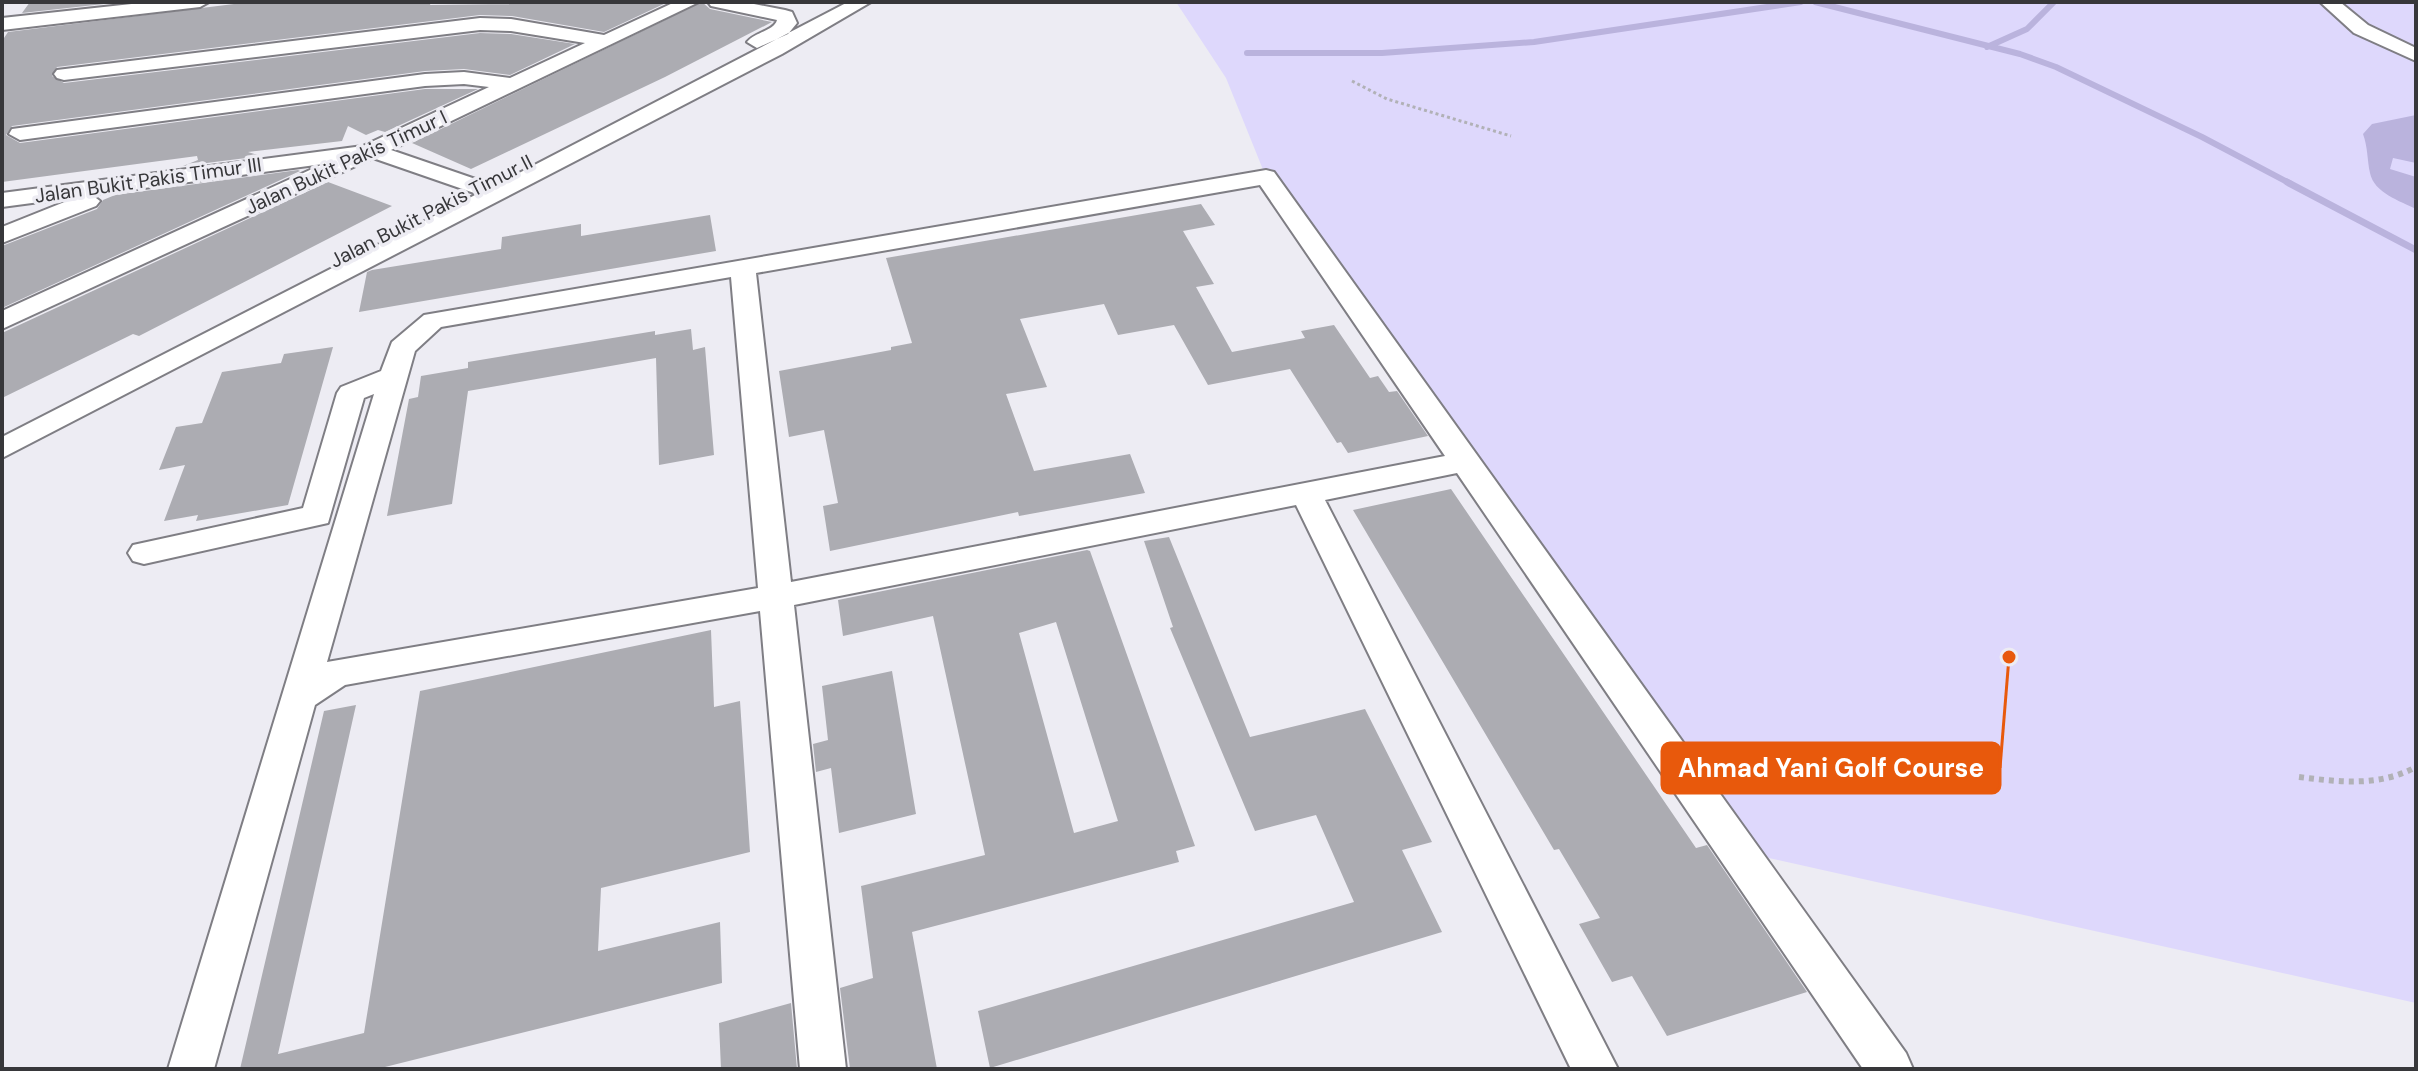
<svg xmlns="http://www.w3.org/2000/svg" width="2418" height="1071" font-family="'DM Sans',sans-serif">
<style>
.green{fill:#ded8fc}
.water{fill:#bab3dd}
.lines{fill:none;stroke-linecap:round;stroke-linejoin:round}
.stream-far1{stroke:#bab3dd;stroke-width:6}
.stream{stroke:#bab3dd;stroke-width:7}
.building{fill:#acacb2;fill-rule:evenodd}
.minor-casing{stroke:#7f7e84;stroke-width:4}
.path-far1{stroke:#b1b1b6;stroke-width:3;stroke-dasharray:3 3;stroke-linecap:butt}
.path{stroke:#b1b1b6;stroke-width:6;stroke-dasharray:5 5;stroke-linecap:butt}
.minor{fill:#fff;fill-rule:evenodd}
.labels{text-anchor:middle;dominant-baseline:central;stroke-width:7;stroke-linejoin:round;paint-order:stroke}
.far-street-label{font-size:20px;fill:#37373a;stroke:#edecf3}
.leader{fill:none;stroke:#e8590c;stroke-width:3}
.callout-dot{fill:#e8590c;stroke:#edecf3;stroke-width:3}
.callout{fill:#e8590c;stroke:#e8590c;stroke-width:3}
.callout-label{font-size:26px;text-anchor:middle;font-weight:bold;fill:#fff}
</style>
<rect width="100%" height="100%" fill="#edecf3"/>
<!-- green -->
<path class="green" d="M1176 2H2416V1003L1738 851 1266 177 1226 78Z"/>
<!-- water -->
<path class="water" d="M2416 115V163L2393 158 2390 169 2416 177V209C2400 201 2374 193 2370 173 2367 159 2368 148 2363 134L2372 124Z"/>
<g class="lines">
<!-- stream-far1 -->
<path class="stream-far1" d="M1815 2 2020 54 2056 67 2202 137 2291 184
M1987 47 2027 29 2054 2
M1247 53H1382L1534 42 1801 2"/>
<!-- stream -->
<path class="stream" d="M2287 182 2416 250"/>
</g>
<!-- building -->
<path class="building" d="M30 2H122L22 13Z
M250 2H431L430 5 668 2 604 32 512 16 480 15 57 67 52 76 64 83 480 33 511 34 575 44 510 75 464 69 425 71 12 126 6 135 20 143 425 89H478L385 132 378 130 366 135 348 126 342 141 248 152 261 156 183 166 198 160 197 156 2 182V41L8 32Z
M702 2 710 9 772 22 665 77 471 169 412 143Z
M298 170 300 171 2 308V246L97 209 103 200 115 195Z
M328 182 392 206 139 336 133 334 2 398V333Z
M1201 204 1215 225 1183 231 1214 284 1196 287 1232 352 1305 338 1301 331 1334 325 1370 378 1378 376 1389 392 1397 391 1428 436 1348 453 1341 442 1337 443 1290 369 1208 385 1174 325 1118 335 1104 304 1020 319 1047 387 1006 394 1034 471 1130 454 1145 493 1019 516 1018 512 830 551 823 506 838 503 824 430 789 437 779 371 891 350V347L912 343 886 258Z
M710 215 716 251 359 312 367 272 372 270 501 249 502 237 581 224V236Z
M691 329 693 350 705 347 714 455 659 465 656 358 468 391 452 504 387 516 409 399 418 397 421 376 468 368V362L655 331V335Z
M333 347 288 505 196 521 198 515 164 521 185 465 159 470 176 427 202 423 222 372 281 363 284 354Z
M1451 489 1696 848 1707 845 1807 992 1667 1036 1632 976 1612 982 1579 924 1600 918 1559 849 1554 850 1353 510Z
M1169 537 1250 737 1365 709 1432 842 1402 850 1442 932 990 1068 978 1011 1354 902 1316 815 1255 831 1170 628 1173 627 1144 541Z
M1087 550 1090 551 1195 846 1176 851 1179 862 912 932 937 1069H850L840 988 873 978 861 886 985 855 933 616 843 636 838 600ZM1056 622 1118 821 1074 833 1019 633Z
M711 630 714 707 740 701 750 852 601 888 598 951 720 922 722 983 377 1069H240L324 711 356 705 278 1054 364 1033 420 691Z
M892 671 916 814 839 833 831 768 816 772 813 744 828 740 822 686Z
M791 1003 797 1069H721L719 1023Z"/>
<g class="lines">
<!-- minor casing -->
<g class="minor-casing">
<path id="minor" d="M150 2H209L200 7 2 30V18Z
M675 2H699L391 150 487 183 490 188 848 2H871L782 54 2 458V437L477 194 373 158 2 329V311L323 164 92 195 100 201 96 206 2 243V227L77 197 2 207V193L363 146 489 87 464 84 425 86 20 140 9 134 12 129 425 74 464 72 510 78 585 43 511 31 480 30 64 80 57 78 54 74 57 70 480 18 511 19 604 35Z
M708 2H744L785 10 792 12 797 23 788 34 757 48 747 42C755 32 774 31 777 20L711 6Z
M2320 2H2340L2368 25 2416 48V61L2354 33Z
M1266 170 1274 172 1906 1053 1913 1069H1863L1457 473 1325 500 1618 1069H1571L1296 505 794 605 846 1069H800L760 611 345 685 315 705 214 1069H168L374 394 364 398 328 523 144 564 133 561 128 553 133 545 303 508 337 393 341 387 381 371 392 342 424 315ZM1260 185 1445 456 791 582 756 273ZM731 277 758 588 327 662 415 351 441 327Z"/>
</g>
<!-- path-far1 -->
<path class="path-far1" d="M1352 81 1387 99 1511 136"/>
<!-- path -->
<path class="path" d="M2299 777C2339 782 2379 787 2416 767"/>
<!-- minor -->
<use href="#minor" class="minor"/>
</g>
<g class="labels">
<!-- far-street labels -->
<g class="far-street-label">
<text transform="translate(346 162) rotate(-25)">Jalan Bukit Pakis Timur I</text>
<text transform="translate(148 180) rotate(-8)">Jalan Bukit Pakis Timur III</text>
<text transform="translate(431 211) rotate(-27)">Jalan Bukit Pakis Timur II</text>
</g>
</g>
<!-- callouts -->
<path class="leader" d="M2009 657L2000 768"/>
<circle class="callout-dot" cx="2009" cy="657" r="8"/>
<rect class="callout" x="1662" y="743" width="338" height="50" rx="8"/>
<g class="callout-label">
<text x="1831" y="777">Ahmad Yani Golf Course</text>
</g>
<!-- border -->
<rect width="2418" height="1071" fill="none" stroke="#37373a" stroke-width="8"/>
</svg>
